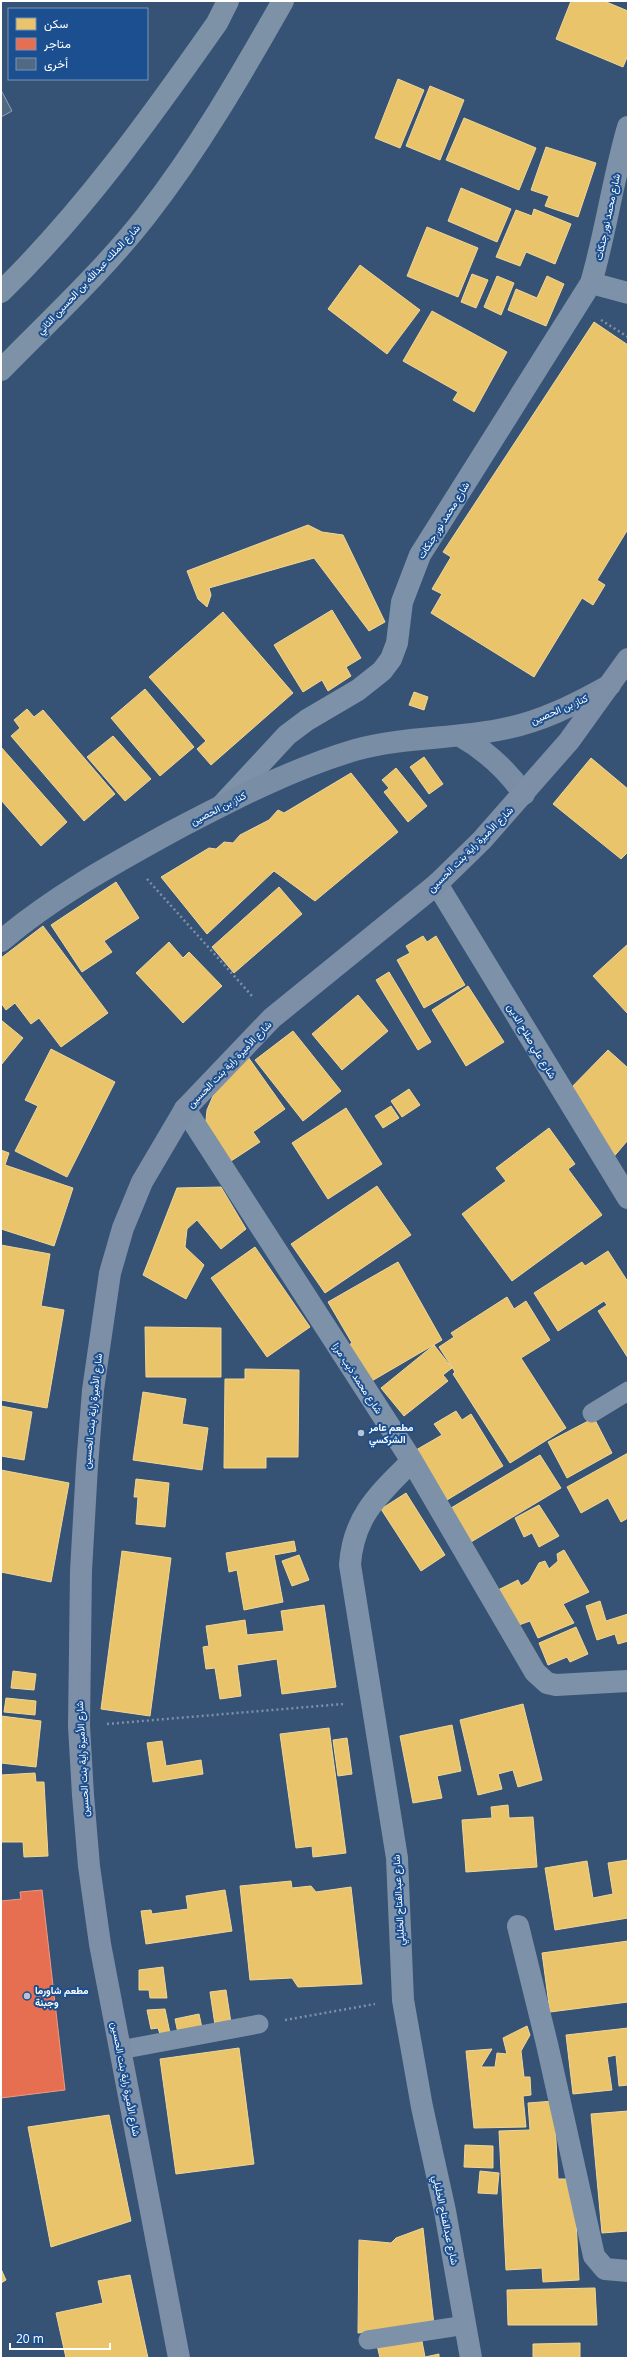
<svg xmlns="http://www.w3.org/2000/svg" width="629" height="2359" font-family="'Open Sans',Vazirmatn,sans-serif">
<style>
.homes{fill:#e9c46a;stroke:#f0d697}
.shops{fill:#e76f51;stroke:#ee9a85}
.building{fill:#526984;stroke:#92a2b6}
.lines{fill:none;stroke-linecap:round;stroke-linejoin:round}
.path{stroke:#7d92a8;stroke-width:2.5;stroke-dasharray:2 3;stroke-linecap:butt}
.lane{stroke:#7d92a8;stroke-width:19}
.street{stroke:#7d92a8;stroke-width:22}
.secondary{stroke:#798da4;stroke-width:22}
.primary{stroke:#7d8ea7;stroke-width:22}
.highway{stroke:#7e92a7;stroke-width:22}
.poi-dot{fill:#b9c2ce;stroke:#1b4f8f;stroke-width:1.5}
.labels{text-anchor:middle;dominant-baseline:central;stroke-width:4;stroke-linejoin:round;paint-order:stroke}
.street-label{font-size:10px;fill:#fff;stroke:#1b4f8f}
.poi-label{font-size:10px;font-weight:bold;fill:#fff;stroke:#1b4f8f;text-anchor:start}
</style>
<rect width="100%" height="100%" fill="#365274"/>
<!-- homes -->
<path class="homes" d="M571 1H604L628 11V55L623 67 556 39Z
M398 79 424 90 400 148 375 138Z
M430 86 464 100 440 160 406 146Z
M464 118 536 148 519 190 446 160Z
M546 147 596 163 578 217 545 206 549 196 531 190Z
M461 188 511 209 497 242 448 221Z
M534 209 571 224 555 264 526 252 520 266 496 257 516 210 532 216Z
M427 227 478 248 458 297 407 276Z
M360 265 420 310 387 354 328 309Z
M472 274 488 280 476 308 461 302Z
M497 276 514 283 501 315 484 307Z
M547 276 564 284 546 326 508 310 516 289 537 298Z
M432 311 507 352 474 412 453 400 458 392 403 361Z
M594 322 628 345V529L597 580 605 585 593 605 582 598 534 677 431 613 442 594 432 589 451 557 443 552Z
M308 525 322 532 343 535 385 622 369 631 314 558 209 588 211 595 207 607 198 599 187 571Z
M332 610 361 658 346 667 351 676 328 691 322 680 303 692 274 645Z
M223 612 293 693 211 765 197 749 206 741 149 677Z
M145 689 194 747 160 776 111 718Z
M414 692 428 697 424 710 409 705Z
M27 709 34 717 43 710 115 794 84 821 11 736 20 728 14 720Z
M113 736 151 779 125 801 87 757Z
M1 747 67 822 41 846 1 800Z
M424 757 443 784 429 794 410 767Z
M591 758 628 789V852L621 859 553 804Z
M396 768 427 806 408 822 384 792 389 788 382 780Z
M351 773 398 832 315 901 274 871 207 934 161 877 209 848 216 849 224 842 233 843 240 835 269 820 278 810 284 813Z
M116 882 139 918 104 941 112 952 82 972 51 925Z
M279 887 302 914 234 973 212 947Z
M43 926 108 1013 61 1047 39 1018 31 1024 15 1003 6 1010 1 1003V958Z
M423 936 427 942 436 936 465 985 424 1008 397 960 410 953 406 946Z
M169 942 183 958 189 952 222 986 183 1023 136 973Z
M628 944V1014L593 976Z
M389 972 431 1042 418 1050 376 980Z
M468 986 504 1042 466 1066 432 1010Z
M358 995 388 1031 342 1070 312 1034Z
M1 1020 23 1038 1 1065Z
M293 1031 341 1091 303 1121 255 1060Z
M51 1049 115 1082 67 1177 15 1151 38 1106 25 1100Z
M608 1050 628 1068V1140L611 1160 565 1094Z
M248 1057 285 1109 253 1132 260 1142 225 1165 205 1130 207 1110 216 1089Z
M409 1089 420 1105 402 1117 391 1101Z
M391 1106 399 1118 383 1128 375 1116Z
M346 1108 382 1164 328 1199 292 1143Z
M549 1128 575 1164 568 1169 602 1215 512 1281 462 1214 506 1181 496 1168Z
M1 1150 9 1153 5 1165 73 1188 54 1246 1 1229Z
M377 1186 411 1235 325 1293 291 1244Z
M221 1187 246 1229 221 1249 197 1220 187 1229 185 1247 204 1265 186 1299 143 1275 177 1188Z
M1 1245 50 1254 41 1306 64 1310 47 1408 1 1400Z
M255 1247 310 1327 267 1357 211 1278Z
M608 1251 628 1282V1358L598 1311 607 1305 604 1301 558 1331 534 1293 582 1262 585 1266Z
M398 1262 442 1340 370 1382 344 1348 352 1343 328 1302Z
M507 1297 514 1309 526 1301 550 1340 521 1358 566 1428 510 1463 453 1374 455 1372 439 1347 454 1337 451 1333Z
M145 1327 221 1328V1377H146Z
M434 1345 452 1368 443 1375 448 1381 404 1416 381 1388Z
M245 1369 299 1370 298 1457H266V1468H224L225 1379H245Z
M143 1392 186 1399 182 1424 208 1428 202 1470 133 1460Z
M1 1406 32 1412 24 1460 1 1456Z
M456 1411 462 1420 471 1414 503 1466 447 1500 416 1450 442 1435 434 1424Z
M594 1418 612 1453 567 1478 548 1442Z
M628 1453V1518L621 1522 608 1498 581 1513 567 1487Z
M540 1455 561 1488 466 1545 446 1511Z
M1 1470 69 1483 51 1582 1 1572Z
M136 1479 169 1483 165 1527 136 1524 138 1497H134Z
M406 1493 445 1555 421 1571 381 1509Z
M539 1505 559 1536 539 1547 532 1533 524 1537 515 1518Z
M294 1541 296 1551 274 1555 283 1602 244 1610 237 1570 229 1572 226 1553Z
M564 1550 589 1592 563 1604 574 1623 538 1638 530 1621 516 1626 496 1591 518 1580 521 1586 529 1581 539 1563 545 1561 549 1569 558 1561 557 1554Z
M122 1551 171 1558 150 1716 101 1709Z
M299 1555 309 1580 292 1586 282 1561Z
M600 1601 606 1621 628 1614V1641L618 1644 615 1634 597 1640 586 1606Z
M324 1605 336 1687 282 1694 277 1659 237 1665 241 1696 220 1699 215 1668 206 1669 203 1647 209 1646 206 1626 245 1620 247 1635 284 1631 281 1611Z
M576 1627 588 1654 570 1662 567 1657 548 1665 539 1643Z
M13 1671 36 1674 34 1690 11 1688Z
M6 1698 36 1701 35 1715 4 1712Z
M523 1704 542 1780 518 1787 513 1770 498 1774 502 1789 478 1795 460 1720Z
M1 1716 41 1721 36 1767 1 1763Z
M452 1725 461 1771 437 1776 442 1798 413 1803 400 1736Z
M329 1728 346 1853 313 1857 312 1846 296 1848 280 1734Z
M347 1738 352 1774 338 1776 333 1740Z
M162 1741 166 1766 201 1760 203 1774 153 1782 147 1743Z
M35 1773 36 1782H44L48 1856 24 1857 23 1842H1V1775Z
M508 1805 509 1818 533 1817 537 1867 466 1872 462 1820 492 1818 491 1807Z
M628 1860V1918L555 1930 545 1868 587 1861 593 1898 613 1894 608 1863Z
M291 1881 292 1888 311 1886 316 1892 351 1887 362 1984 298 1987 292 1978 250 1980 240 1886Z
M225 1890 232 1931 146 1944 141 1911 151 1910 152 1914 188 1909 186 1896Z
M628 1941V2002L550 2012 542 1953Z
M163 1967 167 1998H150L149 1990H139V1970Z
M226 1990 231 2023 215 2025 210 1992Z
M165 2009 170 2033 160 2034 158 2028 151 2029 147 2010Z
M199 2014 202 2028 178 2033 175 2019Z
M527 2026 530 2035 521 2051 524 2077H530L531 2095 523 2096 526 2127 474 2128 466 2051 492 2049 481 2067H495L497 2053 507 2054 503 2038Z
M628 2028V2085L619 2086 616 2055 607 2057 612 2090 573 2094 566 2035Z
M239 2048 254 2164 176 2174 160 2059Z
M554 2101 558 2179H574L579 2280 543 2282 542 2268 506 2270 499 2131 530 2130 528 2103Z
M628 2111V2231L602 2233 591 2114Z
M109 2115 131 2221 51 2247 28 2127Z
M465 2145 493 2146V2168L464 2167Z
M480 2171 499 2173 497 2194 478 2193Z
M423 2228 434 2325 358 2333 359 2240 391 2243 396 2238Z
M1 2269 6 2280 1 2283Z
M130 2275 148 2358H66L56 2313 103 2303 98 2281Z
M595 2288 597 2325H508L507 2290Z
M421 2336 425 2357 439 2354V2358H380L377 2345Z
M580 2343V2358H533V2344Z"/>
<!-- shops -->
<path class="shops" d="M42 1890 65 2090 1 2098V1901L21 1899 20 1892Z"/>
<!-- building -->
<path class="building" d="M1 90 12 111 1 117Z"/>
<g class="lines">
<!-- path -->
<path class="path" d="M601 320 628 337
M147 879 253 997
M107 1724 343 1704
M285 2020 375 2004"/>
<!-- lane -->
<path class="lane" d="M592 1413 628 1391
M120 2050 259 2024
M368 2340 466 2325"/>
<!-- street -->
<path class="street" d="M591 283 628 293
M223 804 287 735 307 720 358 690 382 671 391 659 397 643 402 602 420 555 591 283C606 232 613 178 628 127
M437 884 628 1198
M185 1109 412 1461 535 1672 547 1683 556 1685 628 1681
M412 1461C380 1493 353 1516 350 1565L397 1858 403 2000 422 2107 445 2211 471 2358
M518 1926 547 2044 594 2256 605 2269 628 2271"/>
<!-- secondary -->
<path class="secondary" d="M460 736C487 751 506 769 524 794
M1 941C53 897 111 865 171 832 230 801 291 769 355 750 402 737 451 739 498 730 539 723 574 705 610 685"/>
<!-- primary -->
<path class="primary" d="M179 2358 100 1944 89 1866 83 1795 79 1726 81 1571 87 1466 93 1390 110 1273 123 1228 142 1182 185 1109 272 1018 437 884 482 840 569 741 628 659"/>
<!-- highway -->
<path class="highway" d="M1 292C84 211 151 117 217 23L228 1
M1 370C50 320 103 271 146 216 199 148 241 75 283 1"/>
</g>
<!-- markers -->
<g class="poi-dot">
<circle cx="361" cy="1433" r="4"/>
<circle cx="27" cy="1996" r="4"/>
</g>
<g class="labels">
<!-- street labels -->
<g class="street-label">
<text transform="translate(607 217) rotate(-78)">شارع محمد نور جنكات</text>
<text transform="translate(88 279) rotate(-47)">شارع الملك عبدالله بن الحسين الثاني</text>
<text transform="translate(443 520) rotate(-58)">شارع محمد نور جنكات</text>
<text transform="translate(559 709) rotate(-23)">كناز بن الحصين</text>
<text transform="translate(218 808) rotate(-27)">كناز بن الحصين</text>
<text transform="translate(470 849) rotate(-45)">شارع الأميرة راية بنت الحسين</text>
<text transform="translate(532 1041) rotate(59)">شارع علي صلاح الدين</text>
<text transform="translate(229 1064) rotate(-46)">شارع الأميرة راية بنت الحسين</text>
<text transform="translate(358 1378) rotate(57)">شارع محمد ذيب مرزا</text>
<text transform="translate(92 1411) rotate(-84)">شارع الأميرة راية بنت الحسين</text>
<text transform="translate(82 1759) rotate(-93)">شارع الأميرة راية بنت الحسين</text>
<text transform="translate(398 1900) rotate(-93)">شارع عبدالفتاح الخليلي</text>
<text transform="translate(126 2079) rotate(79)">شارع الأميرة راية بنت الحسين</text>
<text transform="translate(446 2220) rotate(78)">شارع عبدالفتاح الخليلي</text>
</g>
<!-- poi labels -->
<g class="poi-label">
<text x="369" y="1427">مطعم عامر<tspan x="369" dy="12">الشركسي</tspan></text>
<text x="35" y="1990">مطعم شاورما<tspan x="35" dy="12">وجبنة</tspan></text>
</g>
</g>
<!-- border -->
<rect width="629" height="2359" fill="none" stroke="#ffffff" stroke-width="4"/>
<!-- legend -->
<rect x="8" y="8" width="140" height="72" fill="#1b4f8f" stroke="#7695bc"/>
<rect x="16" y="18" width="20" height="12" fill="#e9c46a" stroke="#7695bc"/>
<text x="44" y="28" font-size="12" fill="#ffffff">سكن</text>
<rect x="16" y="38" width="20" height="12" fill="#e76f51" stroke="#7695bc"/>
<text x="44" y="48" font-size="12" fill="#ffffff">متاجر</text>
<rect x="16" y="58" width="20" height="12" fill="#526984" stroke="#7695bc"/>
<text x="44" y="68" font-size="12" fill="#ffffff">أخرى</text>
<!-- scale -->
<path d="M10 2343v6h100v-6" fill="none" stroke="#ffffff" stroke-width="2"/>
<text x="16" y="2343" font-size="12" fill="#ffffff" stroke="#1b4f8f" stroke-width="3" paint-order="stroke">20 m</text>
</svg>
